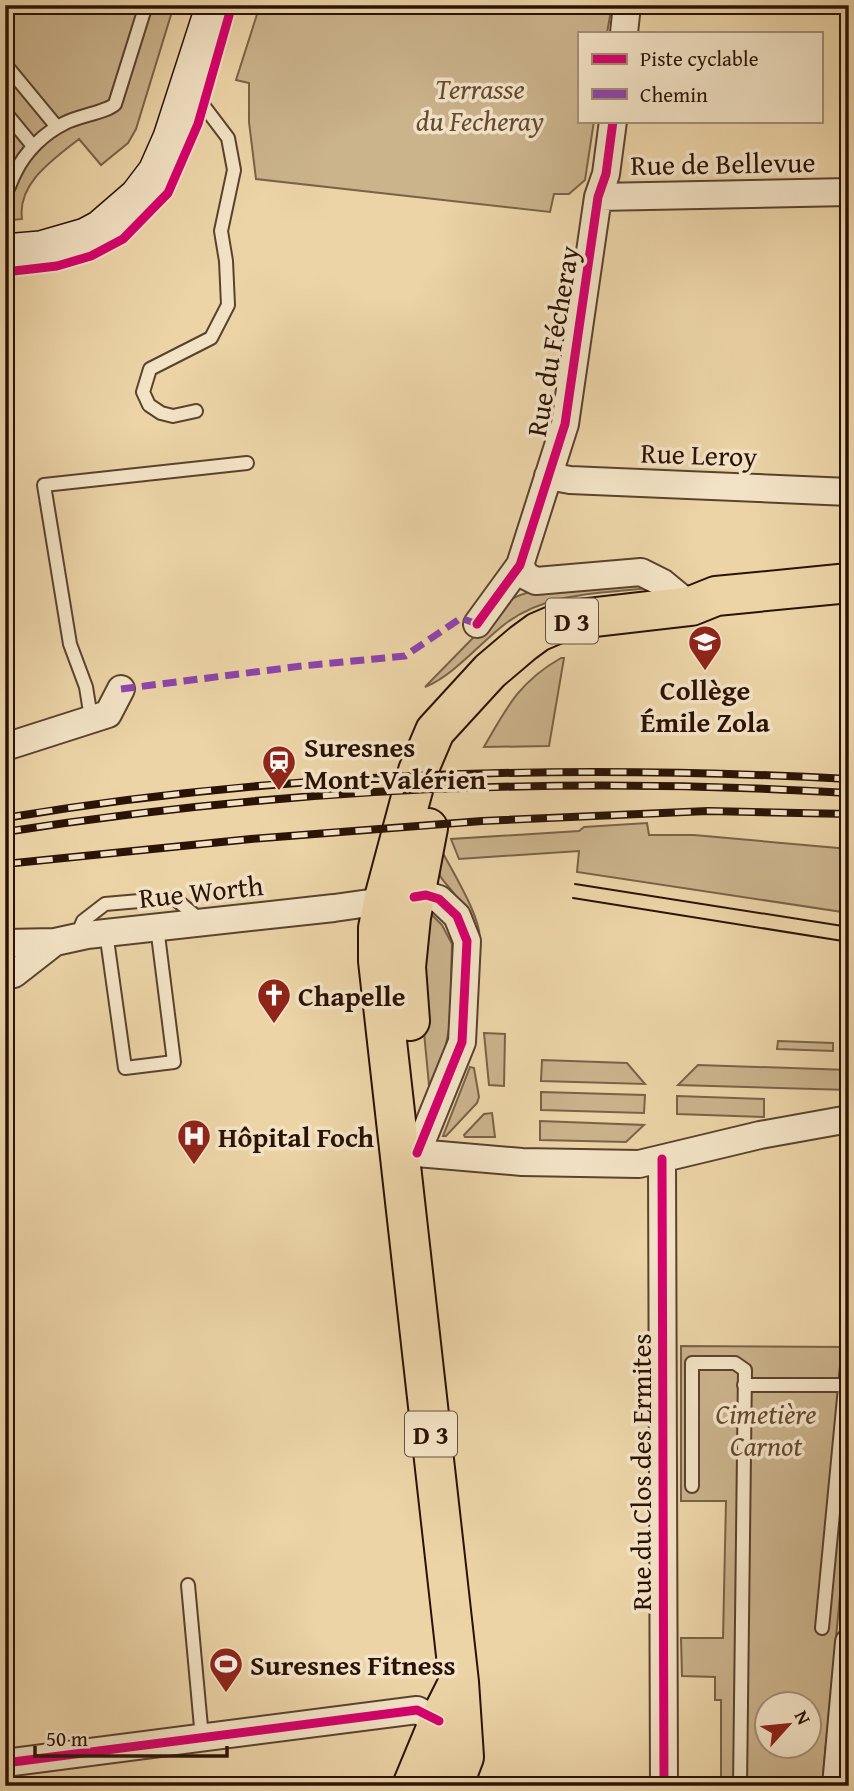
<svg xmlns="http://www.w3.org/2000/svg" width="854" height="1791" font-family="'Gentium Book Plus',serif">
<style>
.green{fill:#cbb38c;stroke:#7a6249;stroke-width:2;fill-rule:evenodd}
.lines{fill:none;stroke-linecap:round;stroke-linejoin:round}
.lane-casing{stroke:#5a422e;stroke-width:16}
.street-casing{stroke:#5a422e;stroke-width:30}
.secondary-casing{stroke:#2a1206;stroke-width:40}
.primary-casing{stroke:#2a1206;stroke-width:42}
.lane{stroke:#f3e3c6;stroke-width:12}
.street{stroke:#f3e3c6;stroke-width:26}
.secondary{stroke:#f3e3c6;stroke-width:37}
.primary{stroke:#ecd4a7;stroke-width:38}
.tram{stroke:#2a1206;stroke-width:2}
.rail-casing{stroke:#2a1206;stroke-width:8}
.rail{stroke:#f3e3c6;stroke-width:5;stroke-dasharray:16;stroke-linecap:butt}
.quiet{stroke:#8e44ad;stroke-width:7;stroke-dasharray:14 7;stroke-linecap:butt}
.cycleway-casing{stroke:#f3e3c6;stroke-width:13}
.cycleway{stroke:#d6006c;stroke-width:9}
.labels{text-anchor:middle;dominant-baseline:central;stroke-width:7;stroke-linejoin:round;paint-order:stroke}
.shield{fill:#f3e3c6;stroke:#665140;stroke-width:2}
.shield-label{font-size:26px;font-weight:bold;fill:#2a1206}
.park-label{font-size:28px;font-style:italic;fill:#624a35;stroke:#f3e3c6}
.street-label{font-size:28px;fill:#2a1206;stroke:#f3e3c6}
.poi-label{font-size:28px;font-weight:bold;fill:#2a1206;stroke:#f3e3c6;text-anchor:start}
</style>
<rect width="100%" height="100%" fill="#ecd4a7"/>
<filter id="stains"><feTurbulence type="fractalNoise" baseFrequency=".00286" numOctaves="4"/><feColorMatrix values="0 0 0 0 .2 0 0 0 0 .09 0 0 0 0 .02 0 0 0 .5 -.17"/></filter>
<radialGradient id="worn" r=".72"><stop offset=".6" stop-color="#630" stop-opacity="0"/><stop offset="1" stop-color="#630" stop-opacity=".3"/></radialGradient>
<!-- green -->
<path class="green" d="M5 5H174L136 129 128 143 101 165 79 139C54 159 17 183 22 219L5 221Z
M260 5H612L607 33H579V121H594L585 180 569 194H554L550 212 256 179 249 122V83L236 80Z
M629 580 649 588C599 594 547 592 505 624 480 643 453 676 425 687L511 599C547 582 591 584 629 580Z
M561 658H564L549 746 484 747C506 708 520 681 561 658Z
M647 823 649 835H694L849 849V913L577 872 579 851 459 859 451 839 579 831 584 827Z
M437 851 443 853C452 871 485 924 479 942 472 929 466 914 459 901 445 877 435 883 437 851Z
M431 914 442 925 452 944 450 1024 438 1086 429 1085 423 1022 421 956Z
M484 1033 505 1034 504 1086 489 1085Z
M778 1041 833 1043V1051L777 1049Z
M542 1060 627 1063 645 1084 541 1081Z
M698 1065 849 1070V1090L678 1085Z
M470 1067 474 1068 479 1097 477 1103 446 1136H443Z
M541 1092 645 1095 644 1113 541 1110Z
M677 1096 764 1099V1117L677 1114Z
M492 1113 495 1137H465L464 1135 484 1114Z
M540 1121 644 1125 626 1142 540 1140Z
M681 1346 849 1347V1499L822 1786H721V1700H715V1677L682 1676 681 1638H723L726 1501H681ZM766 1704H808V1746H766Z"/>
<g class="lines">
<!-- lane casing -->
<g class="lane-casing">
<path id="lane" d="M5 64 57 127
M188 96 203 105 228 138 234 170 221 231 226 261 228 305 211 338 150 369 143 392 149 405 161 413 173 416 196 411
M5 112 33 146
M5 193C10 187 11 180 15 173 25 152 44 133 65 123 78 116 107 112 115 104L146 5
M91 718 86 687 70 644 44 485 247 463
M106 932 125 1068 174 1062 157 927
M76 938 83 921 105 904 174 898 203 922
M744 1385H845
M692 1486V1363H735L745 1370 740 1786
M188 1585 202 1738
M822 1628 848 1356"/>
</g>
<!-- street casing -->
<g class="street-casing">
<path id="street" d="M624 33 627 5
M598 197 849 192
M548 476 570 480 849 492
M520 565 526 576 536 581 641 572 663 583 691 606
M477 624 520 565 565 424 598 197 606 174 613 121
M5 747 108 714 121 689
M5 943 55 942 87 935 334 908 426 895 439 899 457 916 467 941 462 1042 417 1153
M5 975 14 974 55 942
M417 1153 522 1162 639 1164 760 1135 849 1119
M662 1159 664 1786
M5 1763 417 1710 439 1721
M836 1786 849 1642"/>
</g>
<!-- secondary casing -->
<g class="secondary-casing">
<path id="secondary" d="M5 253 41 250 86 237 101 229 138 197 157 172 172 138 215 5"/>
</g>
<!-- primary casing -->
<g class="primary-casing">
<path id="primary" d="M410 1021 406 967 411 917 428 828
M412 1786 439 1721 458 1683
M453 1786 464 1757 459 1682 378 961V928L383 902 418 771 435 731 490 671 523 643 538 632 559 623 587 618 691 606 716 596 849 583"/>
</g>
<!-- lane -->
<use href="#lane" class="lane"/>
<!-- street -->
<use href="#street" class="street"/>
<!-- secondary -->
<use href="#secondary" class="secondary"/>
<!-- primary -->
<use href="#primary" class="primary"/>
<!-- tram -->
<path class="tram" d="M575 884 849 927
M573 898 849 942"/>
<!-- rail casing -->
<g class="rail-casing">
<path id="rail" d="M5 818C283 771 568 764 849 779
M5 832C283 788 568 776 849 793
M5 864 251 839 482 821 708 811 849 814"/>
</g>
<!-- rail -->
<use href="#rail" class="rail"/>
<!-- quiet -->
<path class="quiet" d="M121 689 302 666 405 656 461 618 477 624"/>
<!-- cycleway casing -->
<g class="cycleway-casing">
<path id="cycleway" d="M5 272 57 266 91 256 123 239 168 193 198 124 232 5
M477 624 520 565 565 424 598 197 606 174 613 121
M414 897 426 895 439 899 457 916 467 941 462 1042 417 1153
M662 1159 664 1786
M5 1763 417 1710 439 1721"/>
</g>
<!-- cycleway -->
<use href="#cycleway" class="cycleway"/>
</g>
<!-- icons -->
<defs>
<g id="school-pin" transform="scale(1.75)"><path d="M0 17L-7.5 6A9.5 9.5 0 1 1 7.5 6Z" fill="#8f2418" stroke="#f3e3c6"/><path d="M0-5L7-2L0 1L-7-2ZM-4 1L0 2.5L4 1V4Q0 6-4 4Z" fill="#fff"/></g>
<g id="station-pin" transform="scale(1.75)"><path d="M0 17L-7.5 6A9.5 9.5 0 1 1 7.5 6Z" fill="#8f2418" stroke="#f3e3c6"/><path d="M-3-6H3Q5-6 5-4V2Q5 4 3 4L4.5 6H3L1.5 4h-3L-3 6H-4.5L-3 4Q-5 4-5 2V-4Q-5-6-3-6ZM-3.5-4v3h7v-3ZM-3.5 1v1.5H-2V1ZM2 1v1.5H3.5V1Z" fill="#fff"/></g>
<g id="church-pin" transform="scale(1.75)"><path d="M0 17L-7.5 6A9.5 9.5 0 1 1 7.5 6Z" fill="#8f2418" stroke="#f3e3c6"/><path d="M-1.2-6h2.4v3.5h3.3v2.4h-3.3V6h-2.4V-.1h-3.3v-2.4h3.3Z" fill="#fff"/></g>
<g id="hospital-pin" transform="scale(1.75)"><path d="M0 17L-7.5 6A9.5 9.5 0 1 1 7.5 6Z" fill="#8f2418" stroke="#f3e3c6"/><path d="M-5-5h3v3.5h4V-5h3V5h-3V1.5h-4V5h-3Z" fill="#fff"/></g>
<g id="stadium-pin" transform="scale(1.75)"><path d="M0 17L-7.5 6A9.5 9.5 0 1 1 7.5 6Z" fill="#8f2418" stroke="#f3e3c6"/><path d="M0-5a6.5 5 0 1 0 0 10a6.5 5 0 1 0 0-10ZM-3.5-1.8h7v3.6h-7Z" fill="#fff"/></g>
</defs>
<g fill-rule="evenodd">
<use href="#school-pin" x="705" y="642"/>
<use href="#station-pin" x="279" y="762"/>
<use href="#church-pin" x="274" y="995"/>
<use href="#hospital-pin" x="194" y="1136"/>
<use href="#stadium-pin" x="226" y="1664"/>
</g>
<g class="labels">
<!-- shield labels -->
<g class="shield">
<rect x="546" y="598.5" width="52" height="45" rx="5"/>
<rect x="405" y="1411.5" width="52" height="45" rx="5"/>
</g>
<g class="shield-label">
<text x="572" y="621">D 3</text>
<text x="431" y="1434">D 3</text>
</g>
<!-- park labels -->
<g class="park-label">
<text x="480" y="88">Terrasse<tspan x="480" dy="32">du Fecheray</tspan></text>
<text x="766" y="1413">Cimetière<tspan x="766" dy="32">Carnot</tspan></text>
</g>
<!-- street labels -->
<g class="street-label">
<text transform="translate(723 163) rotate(-1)">Rue de Bellevue</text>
<text transform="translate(552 341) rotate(-80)">Rue du Fécheray</text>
<text transform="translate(699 454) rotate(2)">Rue Leroy</text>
<text transform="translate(201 891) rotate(-6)">Rue Worth</text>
<text transform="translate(640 1472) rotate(-90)">Rue du Clos des Ermites</text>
</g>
<!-- poi labels -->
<g class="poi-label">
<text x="705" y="689" text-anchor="middle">Collège<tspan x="705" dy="32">Émile Zola</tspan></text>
<text x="304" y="746">Suresnes<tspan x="304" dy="32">Mont-Valérien</tspan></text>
<text x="298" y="995">Chapelle</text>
<text x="218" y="1136">Hôpital Foch</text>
<text x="250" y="1664">Suresnes Fitness</text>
</g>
</g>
<!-- margin -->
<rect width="854" height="1791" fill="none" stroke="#ecd4a7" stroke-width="28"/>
<rect x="7" y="7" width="840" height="1777" fill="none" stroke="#2a1206" stroke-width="3.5"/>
<rect x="14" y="14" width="826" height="1763" fill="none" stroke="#2a1206" stroke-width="2"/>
<!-- legend -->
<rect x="578" y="32" width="245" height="91" fill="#f3e3c6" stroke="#a38f79" stroke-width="2"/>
<rect x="592" y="54" width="35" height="10" fill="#d6006c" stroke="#a38f79" stroke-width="2"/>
<text x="640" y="66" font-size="21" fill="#2a1206">Piste cyclable</text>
<rect x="592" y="89" width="35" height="10" fill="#8e44ad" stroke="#a38f79" stroke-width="2"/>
<text x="640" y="102" font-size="21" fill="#2a1206">Chemin</text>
<!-- north arrow -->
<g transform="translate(788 1725) rotate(63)"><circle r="33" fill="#f3e3c6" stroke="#a38f79" stroke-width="2"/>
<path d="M0-5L12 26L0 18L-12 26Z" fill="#8f2418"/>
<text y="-10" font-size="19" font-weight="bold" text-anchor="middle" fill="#2a1206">N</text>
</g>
<!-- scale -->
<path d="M35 1746v10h192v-10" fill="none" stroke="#2a1206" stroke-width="3.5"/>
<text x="46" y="1746" font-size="21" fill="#2a1206" stroke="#f3e3c6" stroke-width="5" paint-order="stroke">50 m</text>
<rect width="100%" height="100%" filter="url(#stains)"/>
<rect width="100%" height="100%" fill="url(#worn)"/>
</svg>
